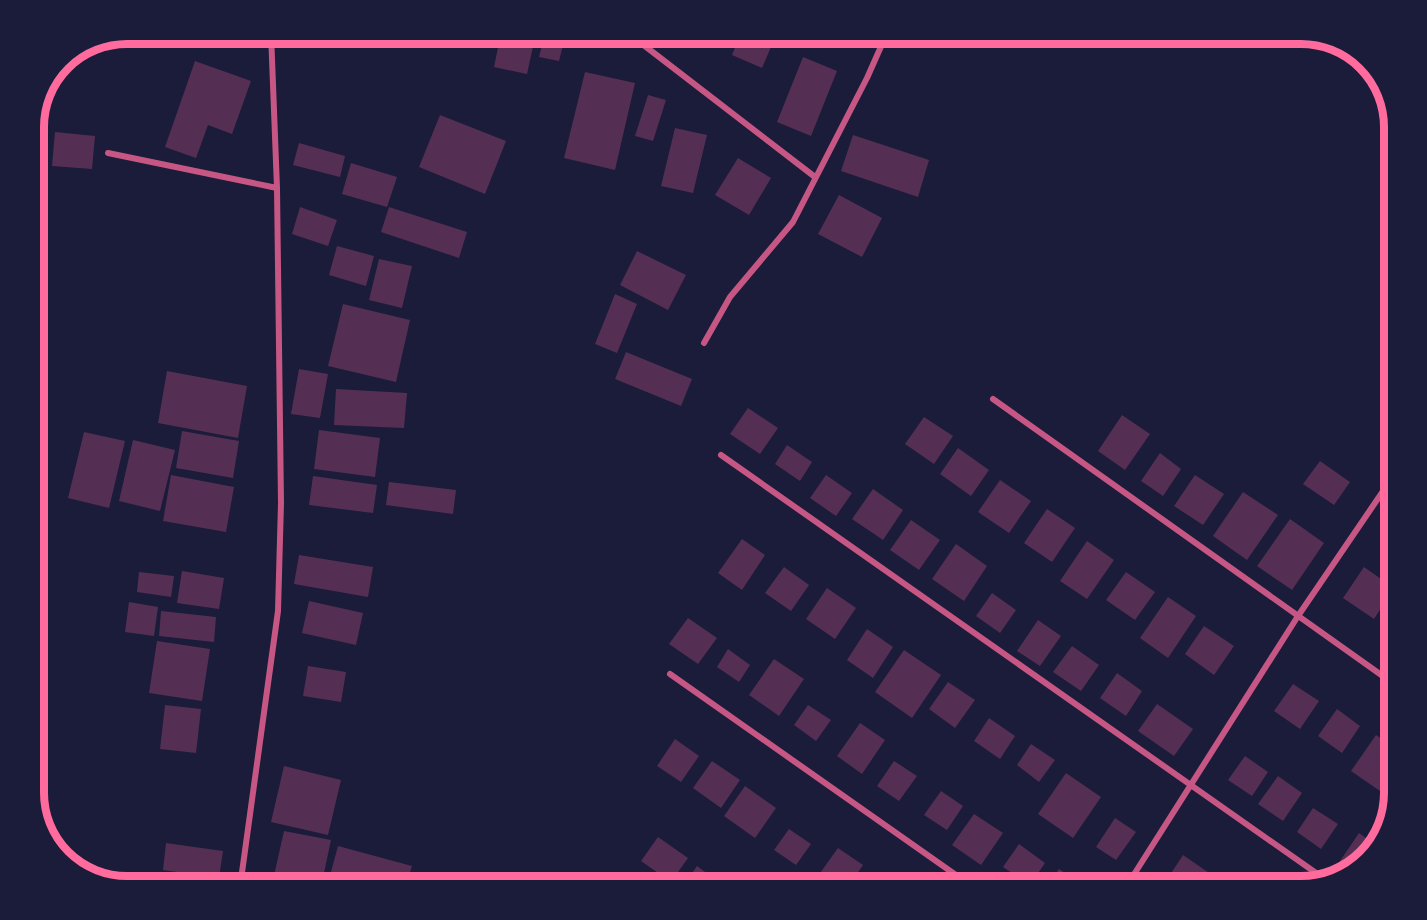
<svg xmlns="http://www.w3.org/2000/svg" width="1427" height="920" font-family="Rubik,sans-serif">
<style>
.building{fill:#542f53}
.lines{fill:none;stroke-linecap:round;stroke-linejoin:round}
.minor{stroke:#c65784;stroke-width:6}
.rim{fill:none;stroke:#ff6b9d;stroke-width:8}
</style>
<rect width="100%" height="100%" fill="#1b1b3a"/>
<!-- building -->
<path class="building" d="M178 33H221L216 47Z
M501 33H536L527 74 494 67Z
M545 33H566L559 61 539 57Z
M741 33H777L762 68 732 55Z
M803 57 837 71 811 136 777 122Z
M195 61 251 81 232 134 208 125 196 158 165 147Z
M585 72 635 83 615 170 564 158Z
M648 95 666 100 653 141 635 136Z
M440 115 506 141 485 194 419 167Z
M675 128 707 135 693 193 661 186Z
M55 132 95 136 92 169 52 166Z
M853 135 929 160 918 197 841 171Z
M299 143 345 156 340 177 293 165Z
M738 158 771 178 749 215 715 195Z
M351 163 397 177 387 207 342 194Z
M839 195 882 218 862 257 818 234Z
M300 207 337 220 328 246 292 234Z
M389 207 467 232 459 258 381 232Z
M337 246 374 256 366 286 329 275Z
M637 251 686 275 668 310 620 285Z
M379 259 412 266 402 308 369 300Z
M615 294 637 304 617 353 595 344Z
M343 304 410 320 396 382 328 366Z
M626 352 692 379 681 406 615 379Z
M299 369 328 374 320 418 291 414Z
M167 371 247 386 238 438 158 423Z
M336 389 407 393 404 428 334 425Z
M748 408 778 428 760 454 730 434Z
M1122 415 1150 434 1125 470 1098 451Z
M924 417 953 436 934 464 905 444Z
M319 430 380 438 375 477 314 469Z
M182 431 239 441 233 478 176 468Z
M84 432 125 441 109 508 68 498Z
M133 440 175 450 160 511 119 501Z
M787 445 812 462 800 481 775 464Z
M958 448 989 470 971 496 940 474Z
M1160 453 1181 469 1163 496 1141 481Z
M1320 461 1350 482 1334 505 1303 484Z
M171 475 234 487 226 532 163 521Z
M826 475 852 493 836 516 810 498Z
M1195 475 1224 494 1203 525 1174 506Z
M313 476 377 485 373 513 309 505Z
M1000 480 1031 501 1009 533 978 512Z
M389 482 456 490 453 514 386 505Z
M873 489 903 510 883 540 852 519Z
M1243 492 1278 515 1247 560 1213 536Z
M1047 509 1075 528 1052 562 1024 543Z
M1290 519 1324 543 1292 590 1257 566Z
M911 520 940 540 919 570 890 550Z
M742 539 765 555 742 590 718 573Z
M1087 541 1114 560 1087 599 1060 581Z
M956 544 987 566 964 601 932 579Z
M299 555 373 567 368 597 294 584Z
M784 567 809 585 791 611 765 593Z
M1364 567 1394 588 1374 619 1343 598Z
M182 571 224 578 219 609 177 603Z
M139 572 174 576 171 597 137 592Z
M1126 572 1155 592 1135 620 1106 600Z
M827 588 856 608 835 639 806 619Z
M992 593 1016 610 1000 633 976 616Z
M1168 597 1196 616 1168 658 1140 638Z
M309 601 363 613 356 645 302 633Z
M129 602 158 607 154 636 125 632Z
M161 611 216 617 214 642 159 636Z
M688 618 717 638 698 664 669 644Z
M1038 620 1061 636 1040 666 1017 651Z
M1394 622V648L1382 639Z
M1204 626 1234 646 1214 675 1185 654Z
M867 629 893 647 873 678 847 660Z
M157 641 210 649 202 701 149 693Z
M1072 646 1099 665 1081 691 1053 672Z
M728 649 750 665 739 682 717 667Z
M904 650 941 675 912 718 875 692Z
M774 659 804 679 779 716 749 695Z
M308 666 346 672 341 702 303 696Z
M1117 673 1142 691 1126 716 1100 698Z
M948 682 975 700 955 728 929 709Z
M1293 684 1319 701 1300 729 1274 711Z
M1157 704 1193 729 1174 756 1138 731Z
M165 705 201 709 196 753 160 749Z
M808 705 831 720 816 741 794 725Z
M1337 709 1360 726 1342 753 1318 736Z
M989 718 1015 736 1000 759 974 741Z
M860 723 885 740 862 774 837 756Z
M1376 735 1394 747V769L1380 791 1351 771Z
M675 739 699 756 681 782 657 766Z
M1031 744 1055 760 1039 782 1017 765Z
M1245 756 1268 772 1252 796 1228 780Z
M712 761 740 780 721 808 693 788Z
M894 761 917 776 899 801 877 786Z
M284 766 341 780 328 835 271 822Z
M1066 773 1101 797 1073 838 1038 814Z
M1278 776 1302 793 1283 821 1258 804Z
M745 786 776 808 755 838 724 816Z
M941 791 963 806 947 830 924 815Z
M1313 808 1338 824 1321 849 1297 832Z
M974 814 1003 833 981 865 952 845Z
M1115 818 1136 832 1116 860 1096 847Z
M789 829 811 844 796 865 774 850Z
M284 831 331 840 321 887H304L273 880Z
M1359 833 1377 846 1352 870 1340 861Z
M658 837 688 858 671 882 641 861Z
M166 843 223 851 219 878 163 870Z
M1019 844 1045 863 1030 885 1003 867Z
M338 846 412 866 405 887H342L328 883Z
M838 848 863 865 848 887H810Z
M1183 855 1218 879 1213 887H1162Z
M697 866 720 883 717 887H683Z
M1059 869 1086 887H1047Z
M880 881 889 887H876Z"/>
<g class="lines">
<!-- minor -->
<path class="minor" d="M628 33 815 177
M108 153 277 188
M704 343 730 297 793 222 867 78 887 33
M993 399 1394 684
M721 455 1326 880
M670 674 973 887
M610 876 626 887
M240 887 278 611 281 503 277 188 271 33
M1126 887 1298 616 1394 475"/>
</g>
<!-- crop -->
<path d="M0 0H1427V920H0ZM127 44H1301A83 83 0 0 1 1384 127V793A83 83 0 0 1 1301 876H127A83 83 0 0 1 44 793V127A83 83 0 0 1 127 44Z" fill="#1b1b3a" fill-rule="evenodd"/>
<path class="rim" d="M127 44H1301A83 83 0 0 1 1384 127V793A83 83 0 0 1 1301 876H127A83 83 0 0 1 44 793V127A83 83 0 0 1 127 44Z"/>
</svg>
